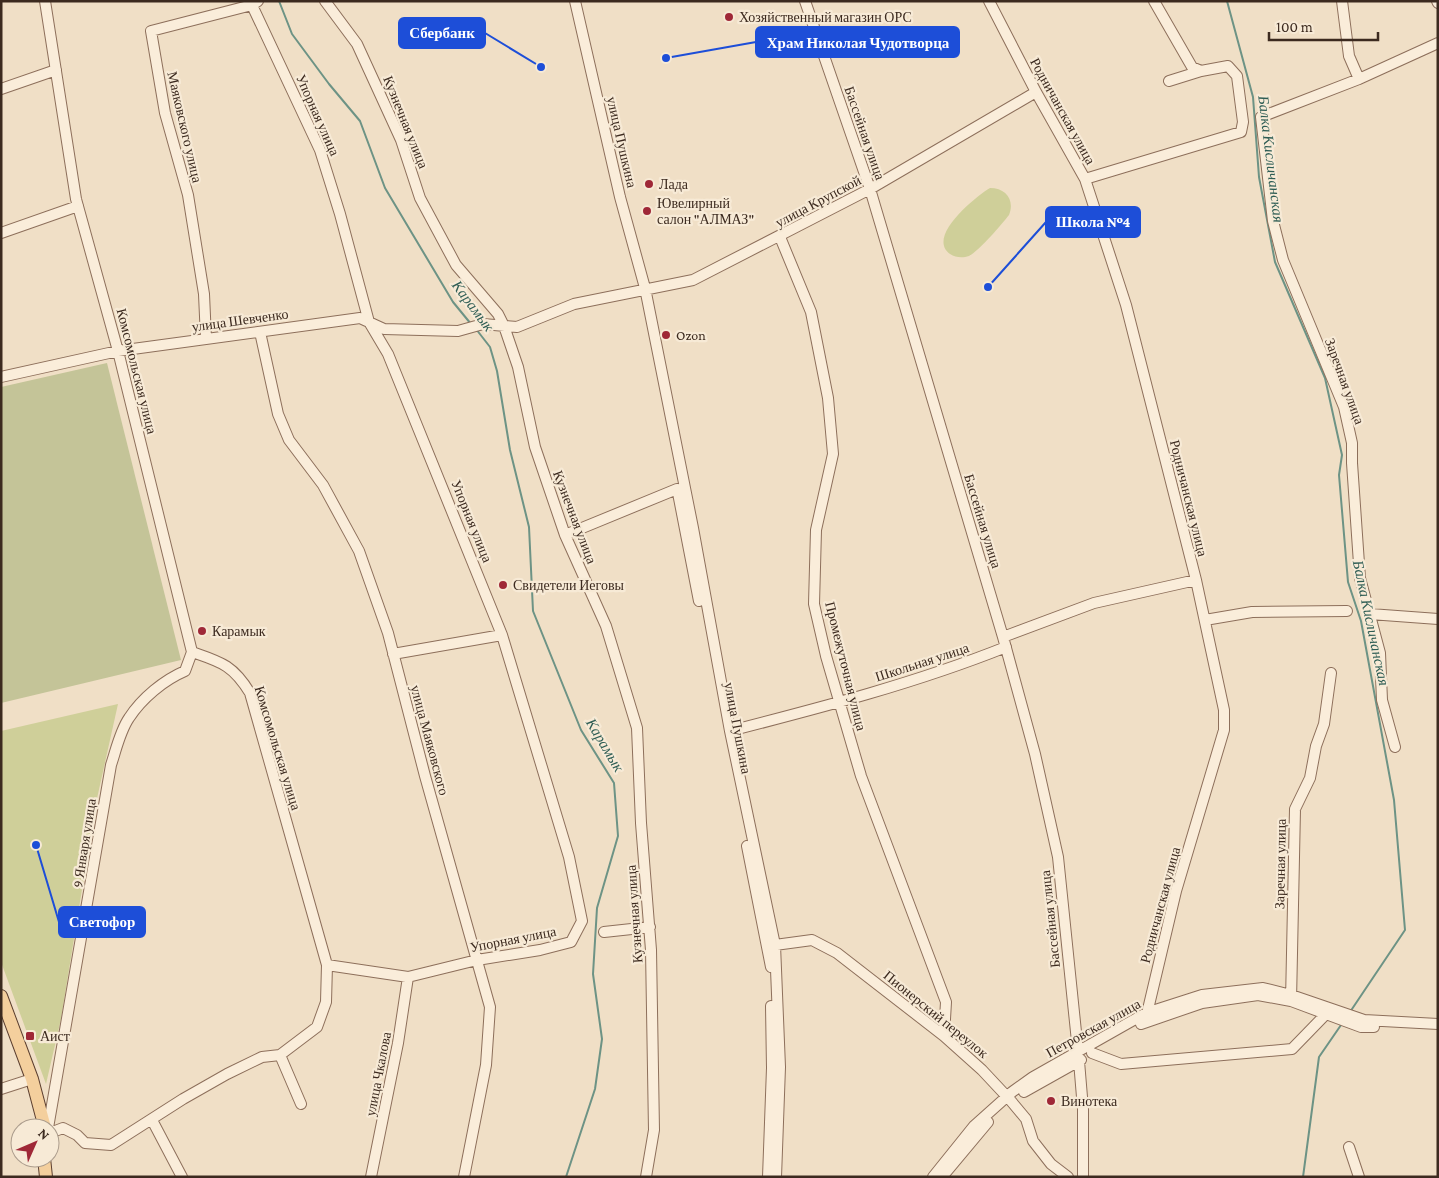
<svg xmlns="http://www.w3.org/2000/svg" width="1439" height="1178" font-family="'Crimson Pro',serif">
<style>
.green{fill:#cfcf99}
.cemetery{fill:#c4c498}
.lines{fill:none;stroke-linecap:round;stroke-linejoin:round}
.stream{stroke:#6d9385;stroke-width:2}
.minor-casing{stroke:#8d6f5b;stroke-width:12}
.major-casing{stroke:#5b3e2f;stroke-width:14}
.minor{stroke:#faedda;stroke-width:10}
.major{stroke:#f4cf9d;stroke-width:12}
.poi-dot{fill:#9f2837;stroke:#f7ead6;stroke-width:2}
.labels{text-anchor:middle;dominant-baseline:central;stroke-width:4.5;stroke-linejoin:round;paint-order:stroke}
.poi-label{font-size:14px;fill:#3c2a1f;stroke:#f7ead6;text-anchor:start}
.street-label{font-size:14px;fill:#3c2a1f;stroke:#f7ead6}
.water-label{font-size:15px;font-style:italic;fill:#2e5d54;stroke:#f7ead6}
.leader{fill:none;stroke:#1d4ed8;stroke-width:2}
.callout-dot{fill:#1d4ed8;stroke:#f7ead6;stroke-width:2}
.callout{fill:#1d4ed8;stroke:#1d4ed8;stroke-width:2}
.callout-label{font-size:15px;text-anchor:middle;font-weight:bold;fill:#fff}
</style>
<rect width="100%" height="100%" fill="#f0dfc6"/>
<!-- green -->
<path class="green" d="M990 188C1006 188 1015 200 1009 215 1001 225 980 250 969 256 963 258 956 258 950 254 926 237 975 197 990 188Z
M118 704 96 803 61 1019 46 1084 1 962V731Z"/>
<!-- cemetery -->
<path class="cemetery" d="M107 363 181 660 1 703V387Z"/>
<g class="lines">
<!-- stream -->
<path class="stream" d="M279 1 292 34 329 84 360 121 385 188 453 302 471 324
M1227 1 1253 97 1259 177 1275 262 1325 378 1342 455 1339 475 1348 582 1361 621 1394 800 1405 930 1350 1012
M476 329 490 347 497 371 510 450 529 527 533 611 581 730 614 783 618 836 597 908 593 974 602 1039 595 1089 566 1177
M1303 1177 1319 1057 1341 1025"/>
<!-- minor casing -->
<g class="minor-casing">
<path id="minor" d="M45 1 76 199 118 351 192 652C221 662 233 665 250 693L327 965 326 1002 317 1027 280 1055 262 1057 227 1074 183 1099 111 1145 85 1143 77 1135 63 1128 50 1133
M250 1 320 150 340 214 369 322 388 354 502 635 569 857 582 921 571 942 540 950 477 960 408 977 327 965
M325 1 357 44 401 140 420 198 456 265 498 314 504 326 518 367 535 447 565 535 606 626 637 728 641 823 651 950 654 1130 646 1177
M575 1 620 197 645 288 693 528 730 731 775 945 780 1067 776 1177
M805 1 870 189 1003 637 1035 754 1058 857 1079 1061 1083 1109V1177
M989 1 1036 92 1085 179 1126 305 1196 580 1224 710V730L1176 891 1145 1022
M1342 1 1349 56 1359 79
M1437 1 1438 3
M1169 81 1201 71
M1 89 56 70
M1085 179 1241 132 1243 122 1237 76 1228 66 1201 71 1192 67 1154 1
M1 233 78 206
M780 237 811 312 828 398 833 454 816 530 814 604 826 656 861 776 946 1002 944 1036
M260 332 278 414 289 440 323 485 359 551 388 633 425 776 490 1007 486 1065 464 1177
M206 339 204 294 188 195 165 113 151 31 252 5 258 1
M1 377 118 351 360 318 384 329 458 331 483 324 517 327 574 304 693 280 870 189 1036 92
M678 493 699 601
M565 535 677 489 683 490
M1370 614 1438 619
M1205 620 1252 612 1347 611
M1003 637 1094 603 1196 580
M393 654 502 635
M730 731C823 707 916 683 1006 647
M1395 747 1382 700 1380 653 1360 578 1352 463V443L1344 407 1283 260 1273 221 1261 117 1359 79 1438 43
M747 846 771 967
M604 932 650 927
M775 945 812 940 837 953 944 1036 982 1070 1011 1101 1026 1119 1033 1141 1051 1164 1068 1177
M1291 1001 1295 809 1310 778 1316 746 1324 724 1331 673
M1141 1024 1202 1003 1258 995 1291 1001 1361 1027H1374
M1092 1053 1121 1064 1292 1049 1325 1015
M280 1055 301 1104
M1 1089 32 1079
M1024 1092 1081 1060
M152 1120 182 1177
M48 1128 111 765C116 750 120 731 129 718 142 698 164 680 185 671L192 652
M1349 1147 1359 1177
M371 1177 398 1043 408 977
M768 1177 772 1068 771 1006
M933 1177 974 1126 1012 1092 1033 1077 1146 1013 1202 995 1263 988 1291 995 1364 1020 1438 1024
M942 1177 988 1122"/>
</g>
<!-- major casing -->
<g class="major-casing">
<path id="major" d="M1 996 32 1079 45 1128
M44 1158 46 1177"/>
</g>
<!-- minor -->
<use href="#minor" class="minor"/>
<!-- major -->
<use href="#major" class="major"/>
</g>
<!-- markers -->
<g class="poi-dot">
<circle cx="729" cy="17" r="5"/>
<circle cx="649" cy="184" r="5"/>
<circle cx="647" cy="211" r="5"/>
<circle cx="666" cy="335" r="5"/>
<circle cx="503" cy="585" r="5"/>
<circle cx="202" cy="631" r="5"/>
<rect x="25" y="1031" width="10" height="10" rx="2.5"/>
<circle cx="1051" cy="1101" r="5"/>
</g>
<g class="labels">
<!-- poi labels -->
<g class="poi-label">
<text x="739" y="17">Хозяйственный магазин ОРС</text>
<text x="659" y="184">Лада</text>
<text x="657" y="203">Ювелирный<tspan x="657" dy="16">салон "АЛМАЗ"</tspan></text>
<text x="676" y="335">Ozon</text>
<text x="513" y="585">Свидетели Иеговы</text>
<text x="212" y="631">Карамык</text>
<text x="40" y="1036">Аист</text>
<text x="1061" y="1101">Винотека</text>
</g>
<!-- street labels -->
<g class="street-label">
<text transform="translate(1063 111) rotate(61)">Родничанская улица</text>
<text transform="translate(318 115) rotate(66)">Упорная улица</text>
<text transform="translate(406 122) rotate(68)">Кузнечная улица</text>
<text transform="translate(185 127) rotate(77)">Маяковского улица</text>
<text transform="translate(865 133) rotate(71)">Бассейная улица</text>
<text transform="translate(622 142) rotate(77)">улица Пушкина</text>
<text transform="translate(818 201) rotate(-28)">улица Крупской</text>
<text transform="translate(240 320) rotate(-8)">улица Шевченко</text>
<text transform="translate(137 371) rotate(76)">Комсомольская улица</text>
<text transform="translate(1345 381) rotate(70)">Заречная улица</text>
<text transform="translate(1189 498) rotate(76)">Родничанская улица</text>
<text transform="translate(575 517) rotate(69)">Кузнечная улица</text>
<text transform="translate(472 521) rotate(68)">Упорная улица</text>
<text transform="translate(983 521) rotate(73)">Бассейная улица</text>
<text transform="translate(922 662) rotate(-18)">Школьная улица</text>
<text transform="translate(846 666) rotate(76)">Промежуточная улица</text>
<text transform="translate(738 728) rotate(79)">улица Пушкина</text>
<text transform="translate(430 740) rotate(75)">улица Маяковского</text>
<text transform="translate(278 748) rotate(73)">Комсомольская улица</text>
<text transform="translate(84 843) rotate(-81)">9 Января улица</text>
<text transform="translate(1280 864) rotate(-89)">Заречная улица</text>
<text transform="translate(1160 905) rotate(-75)">Родничанская улица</text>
<text transform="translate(634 914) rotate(-94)">Кузнечная улица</text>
<text transform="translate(1050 919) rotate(-96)">Бассейная улица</text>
<text transform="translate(513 939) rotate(-11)">Упорная улица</text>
<text transform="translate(936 1014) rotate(39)">Пионерский переулок</text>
<text transform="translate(1093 1028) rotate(-29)">Петровская улица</text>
<text transform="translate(378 1074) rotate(-79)">улица Чкалова</text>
</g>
<!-- water labels -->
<g class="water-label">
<text transform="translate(1271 159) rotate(83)">Балка Кисличанская</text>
<text transform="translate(473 306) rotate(53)">Карамык</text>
<text transform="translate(1371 623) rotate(78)">Балка Кисличанская</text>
<text transform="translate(605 745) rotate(59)">Карамык</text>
</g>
</g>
<!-- callouts -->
<path class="leader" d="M541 67L485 33M666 58L756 42M988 287L1046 222M36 845L59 922"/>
<g class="callout-dot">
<circle cx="541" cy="67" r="5"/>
<circle cx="666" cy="58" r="5"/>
<circle cx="988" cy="287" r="5"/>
<circle cx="36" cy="845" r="5"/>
</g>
<g class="callout">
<rect x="399" y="18" width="86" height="30" rx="5"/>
<rect x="756" y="27" width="203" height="30" rx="5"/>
<rect x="1046" y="207" width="94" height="30" rx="5"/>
<rect x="59" y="907" width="86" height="30" rx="5"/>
</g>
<g class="callout-label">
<text x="442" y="38">Сбербанк</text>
<text x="858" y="48">Храм Николая Чудотворца</text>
<text x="1093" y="227">Школа №4</text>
<text x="102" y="927">Светофор</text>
</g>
<!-- border -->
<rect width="1439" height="1178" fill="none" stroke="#3c2a1f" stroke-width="5"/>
<!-- north arrow -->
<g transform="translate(35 1143) rotate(45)"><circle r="24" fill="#f7ead6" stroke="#ac9d8d"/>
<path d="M0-4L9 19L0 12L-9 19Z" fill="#9f2837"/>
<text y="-8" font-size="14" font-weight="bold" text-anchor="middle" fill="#3c2a1f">N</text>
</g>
<!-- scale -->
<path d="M1269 32v8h109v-8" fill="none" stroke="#3c2a1f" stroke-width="2.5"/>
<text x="1276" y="32" font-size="15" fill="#3c2a1f" stroke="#f7ead6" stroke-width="4" paint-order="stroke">100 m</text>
</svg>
